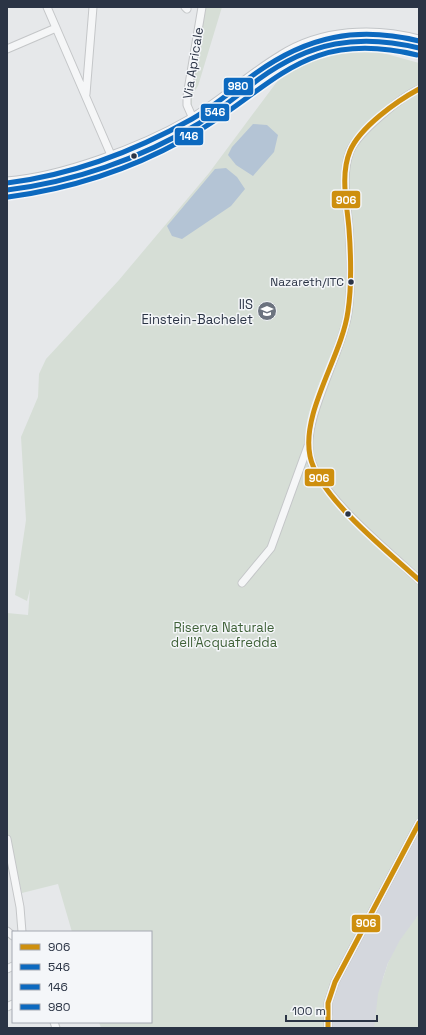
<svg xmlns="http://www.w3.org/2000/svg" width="426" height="1035" font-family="'Space Grotesk',sans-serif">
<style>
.built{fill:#d4d7dd}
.green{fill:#d6ded6}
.water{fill:#b4c4d5}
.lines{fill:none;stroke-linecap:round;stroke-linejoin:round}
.minor-casing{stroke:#c4c6c8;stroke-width:9}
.major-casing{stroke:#c2c5c8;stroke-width:11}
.minor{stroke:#f5f6f7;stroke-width:7}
.major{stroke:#f8f8f8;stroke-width:9}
.bus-1-casing{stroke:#f4f6f9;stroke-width:8}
.bus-2-casing{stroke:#f4f6f9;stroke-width:8}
.bus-3-casing{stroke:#f4f6f9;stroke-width:8}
.bus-4-casing{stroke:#f4f6f9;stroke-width:8}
.bus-1{stroke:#ce8f0e;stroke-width:5}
.bus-2{stroke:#0c69bf;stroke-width:5}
.bus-3{stroke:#0c69bf;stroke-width:5}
.bus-4{stroke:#0c69bf;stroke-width:5}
.bus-dot{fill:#2b3445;stroke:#f4f6f9;stroke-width:1.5}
.labels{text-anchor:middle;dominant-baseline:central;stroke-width:3;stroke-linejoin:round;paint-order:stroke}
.bus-label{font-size:12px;fill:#2b3445;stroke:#f4f6f9;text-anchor:end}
.street-label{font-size:13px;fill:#2b3445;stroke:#f4f6f9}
.poi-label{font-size:13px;fill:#2b3445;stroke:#f4f6f9;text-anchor:end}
.park-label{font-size:13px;fill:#3f6138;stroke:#f4f6f9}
.line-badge{stroke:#f4f6f9;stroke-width:1.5}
.badge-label{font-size:11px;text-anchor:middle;font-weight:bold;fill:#fff}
</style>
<rect width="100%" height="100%" fill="#e6e8ea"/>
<!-- built -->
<path class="built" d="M419 823V914L388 963 383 978 376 1028H329L333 1017 328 1003 332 991Z"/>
<!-- green -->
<path class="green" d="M205 7H222L198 86 192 95V109L189 101Z
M344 47H361L419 63V819L331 987 328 989 323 1016 325 1028H101L99 1022H151V932H72L58 884 22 893 7 830V613L28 615 30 589 27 601 15 595 26 520 21 437 38 397 39 374 46 359 119 280 209 173 276 83 295 62 320 51Z
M419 914V1028H374L378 994 388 963 400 940Z"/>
<!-- water -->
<path class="water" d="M253 124 267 125 278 135 274 152 253 176 236 165 228 155 232 147Z
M226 168 237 177 245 189 231 206 182 239 172 236 167 226 215 169Z"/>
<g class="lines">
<!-- minor casing -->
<g class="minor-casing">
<path id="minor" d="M47 7 111 155
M185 7 187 9
M7 49 56 28
M419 89C401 97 358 132 350 151 341 174 347 204 349 228 351 257 352 284 348 313 342 354 301 420 310 457 320 497 389 551 419 580
M86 94 93 7
M194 121 187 105V96L202 7
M242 583 271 548 308 446
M7 839 20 907 22 932
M7 931 13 936
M7 969 13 966
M7 1007 13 1004
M54 1022 56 1028
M328 1028V1003L335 982 419 823"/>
</g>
<!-- major casing -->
<g class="major-casing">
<path id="major" d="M7 182C61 178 142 148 190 120 222 101 249 75 281 56 322 30 374 28 419 40
M7 190C63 186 150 153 198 124 227 106 252 82 282 64 323 38 373 35 419 48"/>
</g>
<!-- minor -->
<use href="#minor" class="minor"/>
<!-- major -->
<use href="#major" class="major"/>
<!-- bus-1 casing -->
<g class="bus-1-casing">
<path id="bus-1" d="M419 89C397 101 360 127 350 151 340 175 347 204 349 229 351 256 352 284 348 311 342 356 301 412 310 456 318 497 389 552 419 580
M328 1028V1003L335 982 419 823"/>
</g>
<!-- bus-2 casing -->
<g class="bus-2-casing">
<path id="bus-2" d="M7 190C73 182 140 159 198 124 219 111 239 94 259 79 310 42 358 33 419 48"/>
</g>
<!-- bus-3 casing -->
<g class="bus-3-casing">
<path id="bus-3" d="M8 197C68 189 129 170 183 140 273 91 300 27 417 55"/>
</g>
<!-- bus-4 casing -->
<g class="bus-4-casing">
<path id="bus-4" d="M7 183C72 175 135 151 192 119 215 106 235 88 256 73 308 36 357 26 419 41"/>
</g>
<!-- bus-1 -->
<use href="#bus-1" class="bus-1"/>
<!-- bus-2 -->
<use href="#bus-2" class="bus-2"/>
<!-- bus-3 -->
<use href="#bus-3" class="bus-3"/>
<!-- bus-4 -->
<use href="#bus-4" class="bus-4"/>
</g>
<!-- icons -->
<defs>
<g id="school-disc" transform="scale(1)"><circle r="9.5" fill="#6c737f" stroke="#f4f6f9"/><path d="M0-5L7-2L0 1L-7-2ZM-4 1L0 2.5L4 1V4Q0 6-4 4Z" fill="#fff"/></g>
</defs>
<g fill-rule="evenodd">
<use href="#school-disc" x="267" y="311"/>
</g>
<!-- markers -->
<g class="bus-dot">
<circle cx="134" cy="156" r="3.5"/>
<circle cx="351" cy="282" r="3.5"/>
<circle cx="348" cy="514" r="3.5"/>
</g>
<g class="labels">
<!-- bus labels -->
<g class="bus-label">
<text x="344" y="282">Nazareth/ITC</text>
</g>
<!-- street labels -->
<g class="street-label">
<text transform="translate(193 63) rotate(-81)">Via Apricale</text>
</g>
<!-- poi labels -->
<g class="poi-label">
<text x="253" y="304">IIS<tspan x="253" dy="15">Einstein-Bachelet</tspan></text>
</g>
<!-- park labels -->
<g class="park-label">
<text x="224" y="627">Riserva Naturale<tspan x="224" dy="15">dell'Acquafredda</tspan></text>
</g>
</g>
<g class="line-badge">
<rect x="223" y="77" width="31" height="19" rx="4" fill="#0c69bf"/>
<rect x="200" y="103" width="30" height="19" rx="4" fill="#0c69bf"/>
<rect x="174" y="127" width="30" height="19" rx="4" fill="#0c69bf"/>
<rect x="331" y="190" width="30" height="19" rx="4" fill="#ce8f0e"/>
<rect x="304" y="468" width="31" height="19" rx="4" fill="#ce8f0e"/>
<rect x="351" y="914" width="30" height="19" rx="4" fill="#ce8f0e"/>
</g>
<g class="badge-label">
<text x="238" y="90">980</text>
<text x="215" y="116">546</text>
<text x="189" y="140">146</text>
<text x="346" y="204">906</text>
<text x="319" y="482">906</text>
<text x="366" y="927">906</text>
</g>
<!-- border -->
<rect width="426" height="1035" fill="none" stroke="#2b3445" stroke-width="16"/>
<!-- legend -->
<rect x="12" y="931" width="140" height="92" fill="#f4f6f9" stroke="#a4a8b1"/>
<rect x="20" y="944" width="20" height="6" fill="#ce8f0e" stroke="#a4a8b1"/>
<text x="48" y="951" font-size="12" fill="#2b3445">906</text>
<rect x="20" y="964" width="20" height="6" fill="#0c69bf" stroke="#a4a8b1"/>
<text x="48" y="971" font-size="12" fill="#2b3445">546</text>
<rect x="20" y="984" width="20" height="6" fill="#0c69bf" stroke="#a4a8b1"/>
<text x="48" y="991" font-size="12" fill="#2b3445">146</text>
<rect x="20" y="1004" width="20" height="6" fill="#0c69bf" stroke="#a4a8b1"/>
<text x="48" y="1011" font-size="12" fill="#2b3445">980</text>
<!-- scale -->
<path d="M286 1015v6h91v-6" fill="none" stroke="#2b3445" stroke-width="2"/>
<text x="292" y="1015" font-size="12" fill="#2b3445" stroke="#f4f6f9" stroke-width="3" paint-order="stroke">100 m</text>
</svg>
